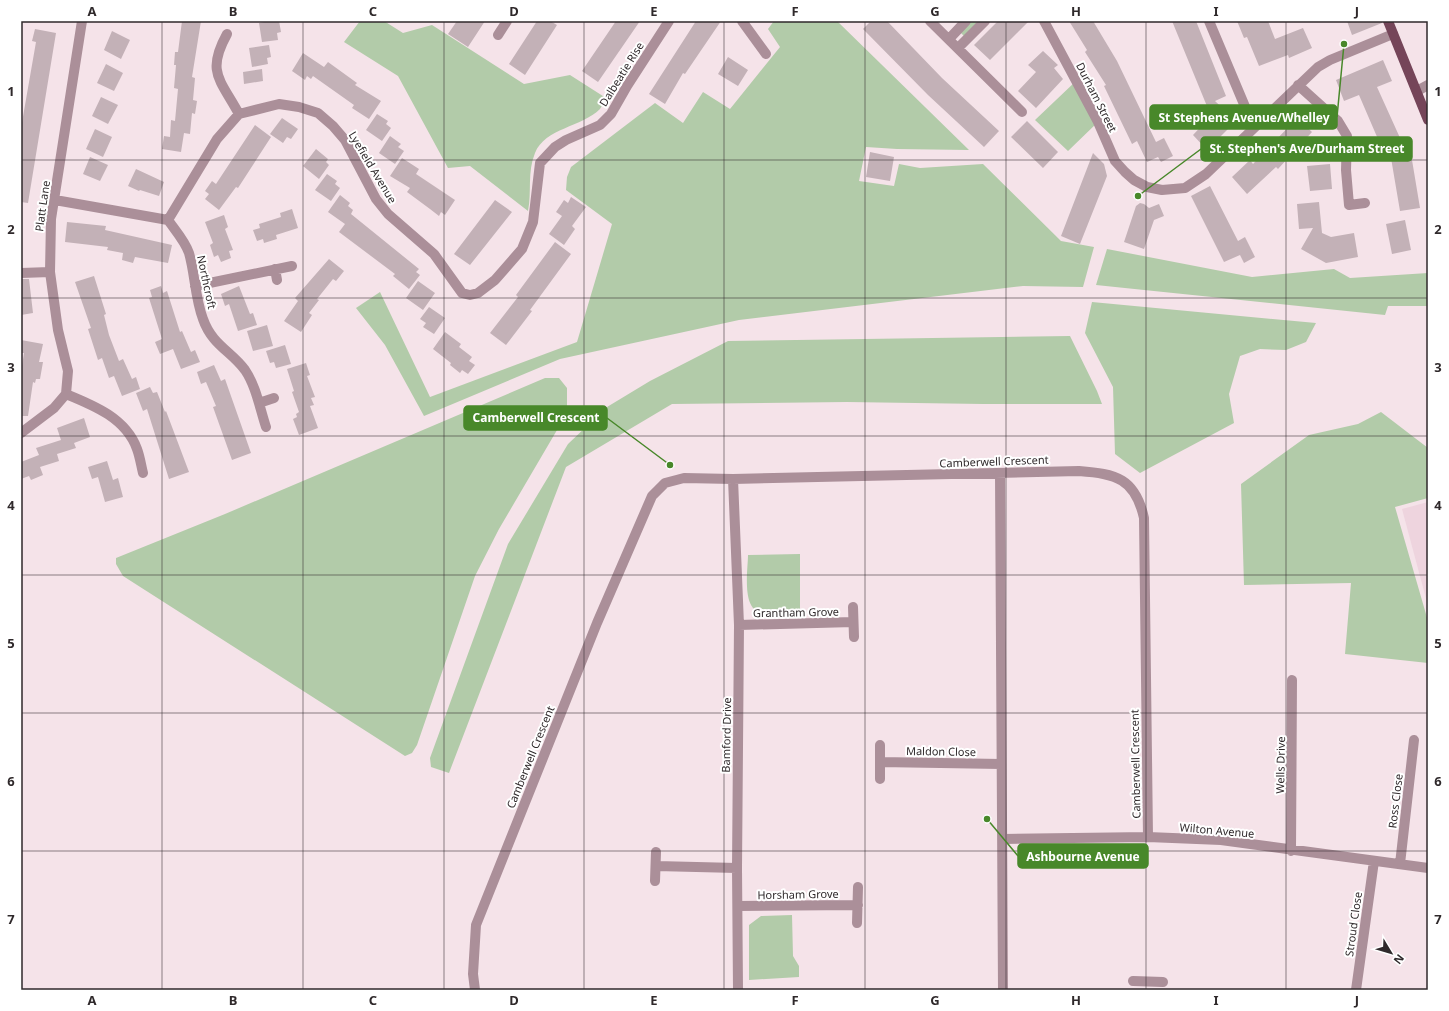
<svg xmlns="http://www.w3.org/2000/svg" width="1449" height="1011" font-family="'Noto Sans',sans-serif">
<style>
.built{fill:#eed4de}
.green{fill:#b2cba9}
.building{fill:#c3b1b7}
.lines{fill:none;stroke-linecap:round;stroke-linejoin:round}
.minor{stroke:#ab8f99;stroke-width:10}
.major{stroke:#754559;stroke-width:10}
.grid{fill:none;stroke:#2f292b;stroke-width:1;stroke-opacity:0.55}
.labels{text-anchor:middle;dominant-baseline:central;stroke-width:4;stroke-linejoin:round;paint-order:stroke}
.street-label{font-size:11px;fill:#2f292b;stroke:#fff}
.leader{fill:none;stroke:#48882a;stroke-width:1.5}
.callout-dot{fill:#48882a;stroke:#fff;stroke-width:1.5}
.callout{fill:#48882a;stroke:#48882a;stroke-width:1.5}
.callout-label{font-size:12px;text-anchor:middle;font-weight:bold;fill:#fff}
.neatline{fill:none;stroke:#2f292b;stroke-width:1.5}
.grid-label{font-size:13px;text-anchor:middle;font-weight:bold;fill:#2f292b}
</style>
<rect width="100%" height="100%" fill="#f5e3e9"/>
<!-- built -->
<path class="built" d="M1428 502V606L1402 509Z"/>
<!-- green -->
<path class="green" d="M360 21H384L403 33 432 25 524 84 570 75 606 98C604 102 602 106 600 109 582 127 545 128 535 153 527 172 532 192 528 211L470 166 448 168 398 76 344 42Z
M774 21H837L969 150 897 149 866 147 859 181 894 186 899 164 920 168 983 164 1061 241 1094 247 1083 287 1023 286 739 320 560 359 424 416 385 345 356 308 380 292 430 397 577 342 612 224 566 190 567 177 571 167 655 103 683 123 703 92 730 109 780 47 768 29Z
M966 21H985L967 39 958 30Z
M1076 81 1098 122 1068 151 1035 120Z
M1107 249 1252 277 1334 269 1350 278 1428 273V306H1388L1385 315 1096 285Z
M1092 302 1316 323 1306 342 1286 350 1260 349 1240 356 1229 394 1234 423 1140 473 1115 454 1113 387 1085 333Z
M1070 336 1097 391 1102 404H983L847 402 672 404 566 467 449 773 431 767 430 758 508 544 568 444 607 407 650 381 728 341Z
M545 378H559L567 388V413L499 529 475 576 417 745 412 753 405 756 123 576 116 564V558L225 514Z
M1381 412 1428 448V498L1395 507 1428 621V663L1345 654 1351 583 1244 585 1241 484 1309 435 1358 424Z
M800 554V614C788 614 774 615 762 613 741 610 748 570 748 555Z
M792 915 793 956 799 966V977L749 980V925L761 916Z"/>
<!-- building -->
<path class="building" d="M182 21H201L192 77 195 78 193 100 197 101 195 114 192 113 190 134 184 133 181 152 162 149 164 136 170 137 171 120 175 121 178 89 174 88 176 65H174L175 52H178Z
M270 21H279L281 32 277 33 278 40 262 42 259 23Z
M457 21H485L468 47 448 34Z
M537 21H550L557 25 525 75 509 64Z
M616 21H640L598 82 582 71Z
M696 21H721L685 74 683 73 665 104 649 94Z
M871 21H887L942 78 999 131 984 147 928 95 863 29Z
M998 21H1029L990 60 974 45Z
M1069 21H1093L1117 61 1156 142 1164 138 1173 156 1161 162 1158 157 1147 162 1137 141 1132 144 1104 86 1106 85 1085 52 1087 50Z
M1172 21H1196L1226 96 1215 101 1236 121 1207 150 1193 135 1211 116Z
M1237 21H1268L1275 39 1303 28 1312 48 1289 58 1288 55 1259 66 1247 37 1244 38Z
M1347 21H1382V23L1352 35Z
M35 29 56 33 28 203 21 202V128L36 42 32 41Z
M112 31 130 40 121 59 104 50Z
M269 45 271 57 267 58 268 64 252 67 249 48Z
M1043 51 1058 65 1054 68 1063 79 1036 108 1018 91 1036 72 1028 65Z
M303 53 324 67 328 62 357 83 355 85 381 101 369 119 352 108 354 105 313 76 311 79 307 76 305 80 292 71Z
M728 57 748 70 738 86 718 74Z
M1383 60 1392 81 1377 87 1410 160H1412L1420 208 1400 211 1391 158 1387 160 1359 95 1344 101 1336 80Z
M106 64 123 73 114 91 97 83Z
M262 69 263 81 244 84 243 72Z
M101 97 118 105 108 124 92 116Z
M377 114 388 121 386 124 391 128 382 141 366 130Z
M282 118 298 129 291 139 287 137 283 143 270 134Z
M1297 118 1312 132 1278 169 1276 167 1247 194 1232 177 1250 160 1253 164Z
M1027 121 1058 152 1043 168 1011 137Z
M255 125 271 137 238 188 236 187 219 210 205 199 209 194 205 191 212 181 216 184Z
M95 129 112 137 103 157 86 149Z
M390 136 401 144 398 147 404 151 395 164 379 153Z
M316 149 328 159 326 162 329 165 319 179 303 166Z
M870 152 894 157 890 181 866 177Z
M1093 153 1104 164 1107 176 1080 244 1061 236Z
M90 157 108 165 100 181 83 174Z
M402 158 419 169 416 174 455 200 445 215 441 212 439 216 430 209 407 192 410 188 390 176Z
M1330 164 1332 189 1310 191 1307 166Z
M136 169 164 182 159 196 140 190 139 191 128 186Z
M327 174 337 181 335 184 340 188 331 201 315 190Z
M1210 186 1238 241 1245 237 1255 257 1244 263 1240 255 1224 262 1191 196Z
M340 195 350 203 348 206 353 210 351 214 419 269 416 272 420 275 409 289 393 276 395 274 339 232 345 224 328 212Z
M571 197 586 207 572 226 575 229 564 245 549 234 562 216 556 212 564 200 568 203Z
M495 200 512 212 470 265 454 254Z
M1319 202 1322 233 1331 237 1354 233 1358 257 1326 263 1301 249 1313 228 1299 229 1297 204Z
M1140 203 1144 204 1149 208 1159 204 1164 216 1154 220 1144 249 1124 242 1136 206Z
M292 209 298 228 276 235 277 239 264 243 263 239 257 241 253 230 260 228 259 224 281 217 280 213Z
M224 215 228 227 225 229 233 250 229 251 231 258 221 262 218 255 214 257 210 245 213 243 205 222Z
M1405 220 1411 250 1392 254 1386 224Z
M67 222 106 226 105 230 172 245 168 263 135 257 133 263 122 260 123 253 107 250 108 247 65 242Z
M555 242 571 254 530 310 532 311 506 345 490 333 518 297 516 295Z
M329 259 344 271 336 281 333 279 317 299 319 300 309 313 312 315 301 332 284 321 298 301 295 298Z
M94 276 106 314 104 315 109 335 119 361 123 359 132 379 136 377 140 389 122 396 114 376 109 378 102 358 98 360 88 329 91 328 75 282Z
M21 279H29L33 313 21 315Z
M418 281 435 293 423 310 406 298Z
M161 286 163 293 167 291 180 332 182 331 191 352 195 350 200 362 181 369 173 349 160 354 155 342 162 339 149 298 152 297 150 290Z
M239 286 250 314 253 313 257 325 238 331 229 304 225 306 221 294Z
M429 307 445 318 434 334 423 327 426 323 420 319Z
M267 325 273 346 253 351 247 331Z
M445 332 461 344 459 347 472 357 469 361 475 365 468 374 462 370 460 373 450 365 451 363 433 349Z
M21 340 43 344 39 362H43L40 379H36L35 383 33 382 28 416H21V372L24 353H21Z
M285 345 291 364 276 368 274 362 270 363 266 351Z
M306 363 310 375 307 376 315 397 311 398 314 405 310 406 318 428 299 435 293 419 297 417 296 414 299 412 292 392 294 391 287 369Z
M214 365 221 381 225 379 251 453 232 460 213 407 216 406 206 382 201 384 197 372Z
M150 387 153 393 157 392 165 412 166 411 189 472 169 479 147 409 143 411 136 393Z
M84 418 90 437 74 443 76 448 57 454 59 461 40 467 43 475 31 480 29 476 21 479V462L39 455 36 448 61 440 57 428Z
M107 461 113 480 118 478 123 497 105 502 98 477 92 479 88 467Z"/>
<g class="lines">
<!-- minor -->
<path class="minor" d="M742 21 766 54
M930 21 1022 112
M1044 21 1098 122 1115 161 1125 172 1134 180 1147 187 1162 190 1185 188 1206 174 1318 67 1330 60 1393 34
M1209 21 1254 128
M227 34C206 72 220 79 239 114
M498 35 507 21
M949 39 966 21
M958 48 985 21
M1298 85 1338 121 1347 136 1346 170 1349 205 1365 203
M1417 91 1428 85
M55 200 168 220C175 230 185 241 189 253 195 274 195 298 203 319 212 345 231 351 245 370 256 386 260 409 266 427
M168 220 217 139 239 114 279 104 299 107 318 113 333 126 345 140 376 199 388 214 434 254 462 293 470 295 478 293 495 280 522 249 533 222 540 163 555 147 566 140 600 125 611 114 627 86 669 21
M275 269 277 280
M21 273 50 272
M195 286 292 266
M66 394 68 371 58 330 50 272 51 219 82 21
M66 394C93 405 126 418 137 449 140 457 141 465 143 473
M259 403 274 398
M21 433 54 408 66 394
M1000 474 1003 990
M733 479 739 625 737 868 738 990
M853 607 854 637
M739 625 853 622
M880 762 1001 764
M880 779V745
M1003 839 1148 837 1221 840 1428 868
M1291 851 1292 680
M1400 864 1414 740
M656 866 737 868
M655 881 656 852
M738 906 858 905
M857 923 858 887
M1133 981 1163 982
M475 990 473 974 476 925 597 623 652 496 665 483 684 478 733 479 1079 471C1116 474 1135 478 1144 518L1148 837
M1356 990 1374 861"/>
<!-- major -->
<path class="major" d="M1388 21 1428 120"/>
</g>
<!-- grid -->
<path class="grid" d="M162 21V990M303 21V990M444 21V990M584 21V990M724 21V990M865 21V990M1006 21V990M1146 21V990M1286 21V990M21 160H1428M21 298H1428M21 436H1428M21 575H1428M21 713H1428M21 851H1428"/>
<g class="labels">
<!-- street labels -->
<g class="street-label">
<text transform="translate(621 74) rotate(-58)">Dalbeatie Rise</text>
<text transform="translate(1097 97) rotate(63)">Durham Street</text>
<text transform="translate(373 167) rotate(59)">Lyefield Avenue</text>
<text transform="translate(42 206) rotate(-82)">Platt Lane</text>
<text transform="translate(207 282) rotate(78)">Northcroft</text>
<text transform="translate(994 461) rotate(-2)">Camberwell Crescent</text>
<text transform="translate(796 612) rotate(-1)">Grantham Grove</text>
<text transform="translate(726 735) rotate(-89)">Bamford Drive</text>
<text transform="translate(941 751) rotate(1)">Maldon Close</text>
<text transform="translate(530 757) rotate(-68)">Camberwell Crescent</text>
<text transform="translate(1135 764) rotate(-91)">Camberwell Crescent</text>
<text transform="translate(1280 765) rotate(-89)">Wells Drive</text>
<text transform="translate(1395 801) rotate(-83)">Ross Close</text>
<text transform="translate(1217 830) rotate(5)">Wilton Avenue</text>
<text transform="translate(798 894) rotate(-1)">Horsham Grove</text>
<text transform="translate(1353 924) rotate(-82)">Stroud Close</text>
</g>
</g>
<!-- callouts -->
<path class="leader" d="M1344 44L1337 117M1138 196L1201 149M670 465L607 418M987 819L1018 856"/>
<g class="callout-dot">
<circle cx="1344" cy="44" r="4"/>
<circle cx="1138" cy="196" r="4"/>
<circle cx="670" cy="465" r="4"/>
<circle cx="987" cy="819" r="4"/>
</g>
<g class="callout">
<rect x="1150" y="105" width="187" height="24" rx="4"/>
<rect x="1201" y="137" width="211" height="24" rx="4"/>
<rect x="464" y="406" width="143" height="24" rx="4"/>
<rect x="1018" y="844" width="130" height="24" rx="4"/>
</g>
<g class="callout-label">
<text x="1244" y="122">St Stephens Avenue/Whelley</text>
<text x="1307" y="153">St. Stephen's Ave/Durham Street</text>
<text x="536" y="422">Camberwell Crescent</text>
<text x="1083" y="861">Ashbourne Avenue</text>
</g>
<!-- border -->
<rect width="1449" height="1011" fill="none" stroke="#ffffff" stroke-width="44"/>
<!-- north arrow -->
<g transform="translate(1391 953) rotate(128)" stroke="#ffffff" stroke-width="3" paint-order="stroke">
<path d="M0-3L7 15L0 10L-7 15Z" fill="#2f292b"/>
<text y="-6" font-size="11" font-weight="bold" text-anchor="middle" fill="#2f292b">N</text>
</g>
<rect x="22" y="22" width="1405" height="967" class="neatline"/>
<g class="grid-label">
<text x="92" y="16">A</text>
<text x="233" y="16">B</text>
<text x="373" y="16">C</text>
<text x="514" y="16">D</text>
<text x="654" y="16">E</text>
<text x="795" y="16">F</text>
<text x="935" y="16">G</text>
<text x="1076" y="16">H</text>
<text x="1216" y="16">I</text>
<text x="1357" y="16">J</text>
<text x="11" y="96">1</text>
<text x="1438" y="96">1</text>
<text x="11" y="234">2</text>
<text x="1438" y="234">2</text>
<text x="11" y="372">3</text>
<text x="1438" y="372">3</text>
<text x="11" y="510">4</text>
<text x="1438" y="510">4</text>
<text x="11" y="648">5</text>
<text x="1438" y="648">5</text>
<text x="11" y="786">6</text>
<text x="1438" y="786">6</text>
<text x="11" y="924">7</text>
<text x="1438" y="924">7</text>
<text x="92" y="1005">A</text>
<text x="233" y="1005">B</text>
<text x="373" y="1005">C</text>
<text x="514" y="1005">D</text>
<text x="654" y="1005">E</text>
<text x="795" y="1005">F</text>
<text x="935" y="1005">G</text>
<text x="1076" y="1005">H</text>
<text x="1216" y="1005">I</text>
<text x="1357" y="1005">J</text>
</g>
</svg>
